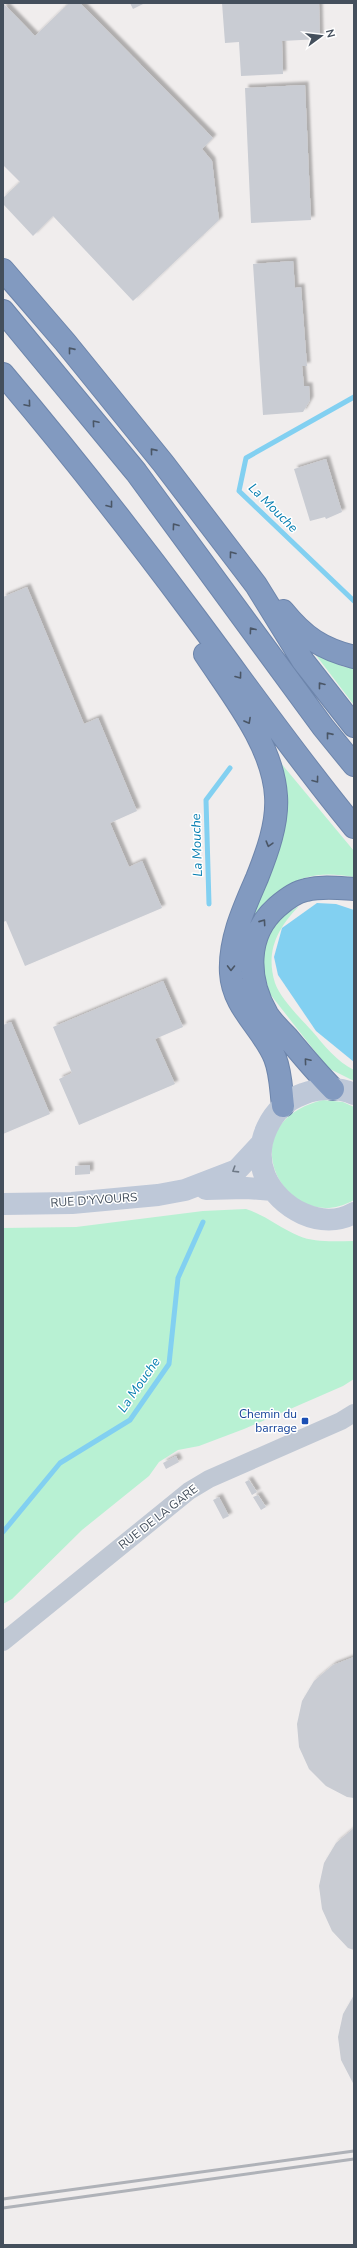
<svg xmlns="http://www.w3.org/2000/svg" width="357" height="2248" font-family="'Nunito Sans',sans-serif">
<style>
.green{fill:#b8f1d3}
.water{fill:#82d0f1}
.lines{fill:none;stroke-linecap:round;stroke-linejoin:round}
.stream{stroke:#82d0f1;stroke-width:5}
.building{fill:#c9ccd3;filter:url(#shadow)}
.highway-casing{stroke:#6d85ab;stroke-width:24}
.street{stroke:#c0c8d4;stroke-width:18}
.secondary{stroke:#bec8d8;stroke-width:22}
.highway{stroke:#829ac0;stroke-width:22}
.rail{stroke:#afb2b8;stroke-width:3}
.oneway{stroke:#4a5666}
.oneway2{stroke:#6f7987}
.transit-dot{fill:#1a4fb4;stroke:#fff;stroke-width:1.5}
.labels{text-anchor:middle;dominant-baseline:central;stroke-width:3;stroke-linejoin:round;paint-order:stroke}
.street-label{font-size:12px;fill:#444f5c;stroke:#fff}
.transit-label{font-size:12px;fill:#164399;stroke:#fff;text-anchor:end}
.water-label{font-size:13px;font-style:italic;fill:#037db0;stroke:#fff}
</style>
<defs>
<filter id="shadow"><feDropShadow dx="3.5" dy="-3.5" stdDeviation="1" flood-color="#0004"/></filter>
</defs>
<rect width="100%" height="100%" fill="#f0eded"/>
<!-- green -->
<path class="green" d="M315 654 344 667 354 668V705Z
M280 762 354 851V877C301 867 279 886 248 927Z
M299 906C278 928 265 951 275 983 280 998 301 1019 312 1031 324 1045 337 1062 354 1070V1081L328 1068 270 994 264 973V949L272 930 282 916Z
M323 1100 343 1102 354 1107V1200C286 1239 225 1124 323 1100Z
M246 1209C265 1215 280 1228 299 1236 315 1243 336 1241 354 1241V1379L343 1386 244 1429 199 1446 178 1450 159 1462 149 1476 82 1530 12 1599 3 1604V1228L76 1227 203 1211Z"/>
<!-- water -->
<path class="water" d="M317 903 336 904 354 910V1062L316 1031 278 975 274 957 282 928Z"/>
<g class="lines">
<!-- stream -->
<path class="stream" d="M354 397 246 458 239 491 354 601
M209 904 206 800 230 768
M3 1532 60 1463 130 1420 169 1364 178 1278 203 1222"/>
</g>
<!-- building -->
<path class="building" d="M3 3 35 36 69 3H80L213 138 202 149 212 161 219 220 133 301 53 216 33 236 3 204V198L20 182 3 165Z
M130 3H145L133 9Z
M222 3H319L320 39 282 41 283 74 241 76 239 42 225 43Z
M305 85 311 220 251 223 245 88Z
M293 261 295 288 301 287 307 366H302L304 386H309L310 400 303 412 263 415 253 264Z
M326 459 342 512 326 519 325 517 310 521 294 469Z
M27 587 84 724 98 718 137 811 110 823 129 867 142 861 162 908 25 966 6 921 3 922V597Z
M163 981 183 1027 155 1039 175 1084 79 1125 59 1079 72 1073 53 1027Z
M11 1022 50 1114 3 1134V1025Z
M90 1165V1174L75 1175V1166Z
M176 1456 179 1462 166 1469 163 1463Z
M249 1480 257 1492 252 1495 245 1482Z
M258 1495 266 1507 261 1510 253 1497Z
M219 1497 229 1516 223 1519 213 1500Z
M354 1657V1798L347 1797 326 1786 309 1769 299 1747 297 1724 302 1701 314 1681 333 1665Z
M354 1828V1950L348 1948 332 1931 322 1909 319 1886 324 1863 336 1843Z
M354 1995V2085L341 2060 338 2037 343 2014Z"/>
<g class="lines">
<!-- highway casing -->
<g class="highway-casing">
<path id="highway" d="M3 270 65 342 163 463 256 585 303 661 354 726
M3 311 136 472 323 727 354 765
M3 374C69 452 131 531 192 613 246 685 297 758 354 827
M283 611C304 637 322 649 354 657
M205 654C232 695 273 745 276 796 278 823 267 853 257 878 244 908 229 940 231 973 233 1008 263 1028 275 1058 281 1073 281 1090 283 1106
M333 1089C317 1073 302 1055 287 1037 280 1030 272 1022 267 1014 247 979 245 935 277 907 285 900 295 892 306 890 322 886 338 888 354 889"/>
</g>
<!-- street -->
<path class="street" d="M3 1642 189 1491 209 1479 341 1421 354 1413"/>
<!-- secondary -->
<path class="secondary" d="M354 1094C339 1087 318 1088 303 1094 271 1105 252 1145 265 1176 279 1209 322 1231 354 1213
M206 1189 246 1188 273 1190
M3 1204 72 1203 158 1195 185 1190 237 1170 262 1143"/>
<!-- highway -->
<use href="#highway" class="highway"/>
<!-- rail -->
<path class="rail" d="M3 2199 354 2151
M3 2208 354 2159"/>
</g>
<!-- one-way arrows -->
<defs><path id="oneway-chevron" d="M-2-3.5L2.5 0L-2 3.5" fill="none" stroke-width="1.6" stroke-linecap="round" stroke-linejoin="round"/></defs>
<g class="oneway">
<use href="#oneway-chevron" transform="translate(71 350) rotate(-129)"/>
<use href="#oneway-chevron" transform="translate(28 404) rotate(50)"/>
<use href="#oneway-chevron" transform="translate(95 423) rotate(-130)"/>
<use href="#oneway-chevron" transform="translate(153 451) rotate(-129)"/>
<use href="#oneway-chevron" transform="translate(110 505) rotate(52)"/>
<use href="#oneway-chevron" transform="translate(175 526) rotate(-126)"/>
<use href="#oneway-chevron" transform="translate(232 554) rotate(-127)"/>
<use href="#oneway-chevron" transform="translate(252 630) rotate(-126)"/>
<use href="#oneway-chevron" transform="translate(239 676) rotate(53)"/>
<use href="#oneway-chevron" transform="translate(321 685) rotate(-128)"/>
<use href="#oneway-chevron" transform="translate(248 721) rotate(61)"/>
<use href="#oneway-chevron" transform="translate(329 735) rotate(-129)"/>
<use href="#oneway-chevron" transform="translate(316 780) rotate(53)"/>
<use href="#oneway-chevron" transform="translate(269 844) rotate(106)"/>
<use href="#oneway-chevron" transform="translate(263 922) rotate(-55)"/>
<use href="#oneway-chevron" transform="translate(231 968) rotate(91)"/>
<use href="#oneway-chevron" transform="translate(307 1061) rotate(-130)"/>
</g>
<use class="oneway2" href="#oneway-chevron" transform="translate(235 1170) rotate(148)"/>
<!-- markers -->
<rect class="transit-dot" x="301" y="1417" width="8" height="8" rx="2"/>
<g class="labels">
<!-- street labels -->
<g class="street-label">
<text transform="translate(94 1200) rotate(-4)">RUE D'YVOURS</text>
<text transform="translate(158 1517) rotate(-38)">RUE DE LA GARE</text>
</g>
<!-- transit labels -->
<g class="transit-label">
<text x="297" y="1414">Chemin du<tspan x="297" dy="14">barrage</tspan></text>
</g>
<!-- water labels -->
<g class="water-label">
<text transform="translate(273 508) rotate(45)">La Mouche</text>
<text transform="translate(197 845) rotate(-92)">La Mouche</text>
<text transform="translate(139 1385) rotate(-55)">La Mouche</text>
</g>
</g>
<!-- border -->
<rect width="357" height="2248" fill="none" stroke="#444f5c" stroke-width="8"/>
<!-- north arrow -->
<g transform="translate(321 36) rotate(75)" stroke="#ffffff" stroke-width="3" paint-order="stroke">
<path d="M0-3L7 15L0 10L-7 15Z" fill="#444f5c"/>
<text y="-6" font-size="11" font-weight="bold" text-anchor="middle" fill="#444f5c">N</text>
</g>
</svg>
